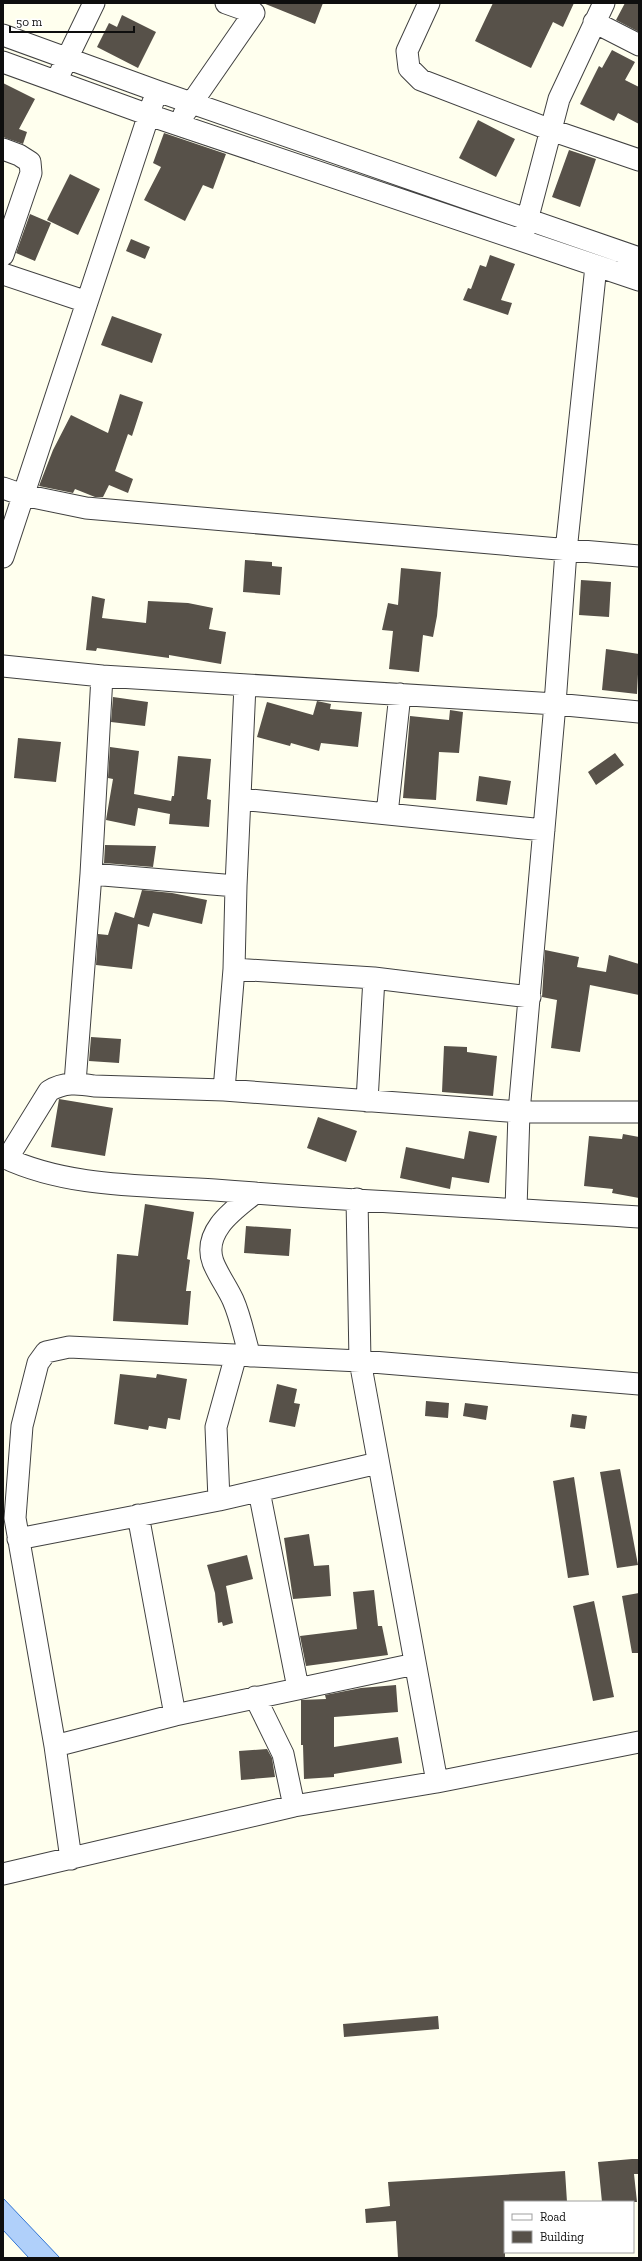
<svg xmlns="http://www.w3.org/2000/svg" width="642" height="2261" font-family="'Zilla Slab',serif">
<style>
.water{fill:#b0d0fa;stroke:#3275d5}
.building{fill:#575149}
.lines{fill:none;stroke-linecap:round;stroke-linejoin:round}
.minor-casing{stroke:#414141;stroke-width:23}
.minor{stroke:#fff;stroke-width:21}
</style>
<rect width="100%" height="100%" fill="#ffe"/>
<!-- water -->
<path class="water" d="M3 2198 60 2258H29L3 2230Z"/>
<!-- building -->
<path class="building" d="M263 3H323L315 24Z
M493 3H574L563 27 553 22 531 68 475 41Z
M625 3H639V32L616 20Z
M122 15 156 32 138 68 97 47 109 23 117 27Z
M612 50 635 62 625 80 639 87V124L618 113 614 121 580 104 599 66 602 68Z
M3 83 35 99 19 129 27 132 23 144 3 137Z
M478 120 515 139 496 177 459 158Z
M164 133 226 154 213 189 203 185 185 221 144 200 161 167 153 163Z
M569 150 596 159 580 207 552 197Z
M70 174 100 189 78 235 47 220Z
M30 214 51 223 35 261 16 253Z
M131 239 150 247 145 259 126 251Z
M490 255 515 264 501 300 512 303 508 315 463 300 468 288 471 289 480 265 486 267Z
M112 316 162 334 152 363 101 345Z
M120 394 143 402 132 436 128 434 115 471 133 479 128 493 109 485 103 497H95L75 489 73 493 39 486 53 450 71 415 108 433Z
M245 560 272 562V566L282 567 280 595 243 592Z
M401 568 441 572 437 616 433 637 423 635 419 672 389 669 393 631 382 630 388 603 398 605Z
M581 580 611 582 609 617 579 615Z
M92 596 105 599 102 618 146 623 148 601 188 603 213 608 209 629 226 632 221 664 169 655V658L97 648 96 651 86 650Z
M606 649 639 654 637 694 602 690Z
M113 697 148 702 145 726 111 722Z
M317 701 331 704 330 709 362 712 358 747 321 743 319 751 291 743 290 746 257 737 267 702 313 715Z
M450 710 463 712 459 753 439 752 436 800 403 798 410 716 449 720Z
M18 738 61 742 56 782 14 778Z
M110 747 139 751 134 794 171 801 172 796H174L178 756 211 759 207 799 211 800 209 827 169 824 170 814 138 808 135 826 106 820 113 779 108 778Z
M615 753 624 765 596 785 588 772Z
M479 776 511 781 507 805 476 801Z
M105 845 156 846 153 867 104 863Z
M142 890 172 893 207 900 202 924 153 913 149 927 138 924 132 969 96 965 98 934 108 935 115 912 134 918Z
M545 950 579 957 577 967 606 972 609 955 639 964V995L590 985 580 1052 551 1048 557 1000 542 997Z
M91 1037 121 1039 119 1063 89 1061Z
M444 1046 467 1047V1052L497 1056 493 1096 442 1092Z
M59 1099 113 1108 105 1156 51 1147Z
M318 1117 357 1131 346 1162 307 1148Z
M469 1131 497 1136 489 1183 452 1177 450 1189 400 1178 406 1147 464 1159Z
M623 1134 639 1137V1198L612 1193 613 1189 584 1186 589 1136 622 1139Z
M145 1204 194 1212 187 1259 190 1260 186 1291H191L188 1325 113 1321 117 1254 138 1256Z
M246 1226 291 1229 289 1256 244 1253Z
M120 1374 156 1378 157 1374 187 1379 180 1420 168 1418 166 1429 149 1426 148 1430 114 1424Z
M277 1384 297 1389 294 1403 300 1404 295 1427 269 1422Z
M426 1401 449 1403 448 1418 425 1416Z
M465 1403 488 1406 486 1420 463 1416Z
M572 1414 587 1416 585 1429 570 1427Z
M620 1469 638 1565 617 1568 600 1472Z
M574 1477 589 1575 568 1578 553 1481Z
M309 1534 314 1566 329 1565 331 1596 293 1599 284 1538Z
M247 1555 253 1579 226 1586 233 1623 223 1626 222 1622 218 1623 215 1593 207 1565Z
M374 1590 378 1626H382L388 1655 306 1666 300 1636 357 1629 353 1592Z
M639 1593V1653H632L622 1596Z
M594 1601 614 1697 593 1701 573 1606Z
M396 1685 398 1712 334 1717V1747L398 1737 402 1763 334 1774V1777L304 1779 303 1745H301V1700L326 1699 325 1695 361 1688Z
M267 1749 272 1758 275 1777 241 1780 239 1751Z
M438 2016 439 2029 344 2037 343 2024Z
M632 2159H639V2174H634L637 2202H602L598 2162Z
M565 2171 567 2202H505V2258H398L396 2221 366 2223 365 2209 390 2206 388 2182Z"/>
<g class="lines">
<!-- minor casing -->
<g class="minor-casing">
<path id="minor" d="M429 3 407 51 409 68 421 80 551 130 639 160
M594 22 639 45
M3 35 157 91 639 258
M3 62 149 115 639 280
M61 71 94 3
M184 114 254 13 226 3
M3 149 19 155 30 162 31 173 3 255
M524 232 559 99 604 3
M3 274 87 302
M3 488 23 495 86 508 639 556
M3 557 153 102
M3 666 102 676
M240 799 544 830
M387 814 400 694
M91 874 236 886
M234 969 236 886 245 685
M75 1083 91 874 102 676 555 704 639 712
M224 1090 234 969 374 978 530 997
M367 1101 374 978
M3 1157C68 1188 144 1185 215 1190 356 1201 498 1208 639 1217
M7 1159 49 1091C64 1082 77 1083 94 1086L224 1090 519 1112H639
M357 1199 360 1361 437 1782
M516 1209 519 1112 555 704 566 551 596 266
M250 1356C244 1337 241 1318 233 1300 227 1287 218 1275 213 1262 202 1231 235 1209 255 1193
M259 1491 298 1688
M219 1500 216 1427 236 1355
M138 1515 175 1715
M18 1539 219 1500 378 1463
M255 1697 283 1754 294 1806
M55 1746 175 1715 415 1664
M71 1859 55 1746 15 1518 22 1426 38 1363 46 1352 69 1347 360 1361 639 1384
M3 1874 294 1806 437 1782 639 1742"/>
</g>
<!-- minor -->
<use href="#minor" class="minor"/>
</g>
<!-- border -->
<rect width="642" height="2261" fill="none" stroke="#0e0e0e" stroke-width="8"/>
<!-- legend -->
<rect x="504" y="2201" width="130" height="52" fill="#ffffff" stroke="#9f9f9f"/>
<rect x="512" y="2214" width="20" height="6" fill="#ffffff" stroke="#9f9f9f"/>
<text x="540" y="2221" font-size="12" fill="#0e0e0e">Road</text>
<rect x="512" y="2231" width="20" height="12" fill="#575149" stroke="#9f9f9f"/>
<text x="540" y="2241" font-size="12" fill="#0e0e0e">Building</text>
<!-- scale -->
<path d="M10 26v6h124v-6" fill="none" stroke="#0e0e0e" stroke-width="2"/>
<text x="16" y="26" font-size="12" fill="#0e0e0e" stroke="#ffffff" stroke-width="3" paint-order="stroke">50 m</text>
</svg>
